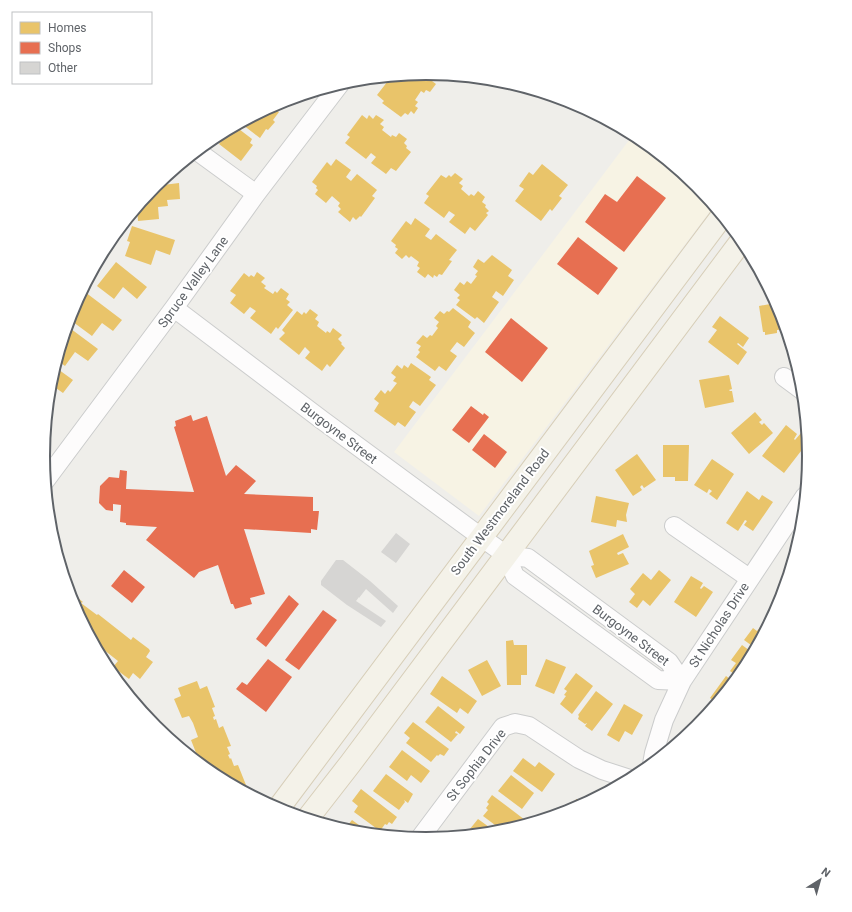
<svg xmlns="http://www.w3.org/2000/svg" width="852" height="912" font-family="Roboto,sans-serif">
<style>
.commercial{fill:#f7f3e4}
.homes{fill:#e9c46a}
.shops{fill:#e76f51}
.building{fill:#d6d5d3}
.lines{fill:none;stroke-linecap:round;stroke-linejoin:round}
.minor-casing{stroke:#cbcccc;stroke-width:20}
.major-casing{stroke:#d7ceb8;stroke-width:24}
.minor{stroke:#fdfcfc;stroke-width:18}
.major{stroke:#f4f2e9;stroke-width:22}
.labels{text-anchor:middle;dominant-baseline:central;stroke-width:4;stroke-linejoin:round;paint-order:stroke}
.street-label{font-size:13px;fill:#5f6368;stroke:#fff}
.rim{fill:none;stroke:#5f6368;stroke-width:2}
</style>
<rect width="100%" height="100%" fill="#efeeea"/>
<!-- commercial -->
<path class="commercial" d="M633 135 639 138 697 185 714 206 479 516 394 452Z"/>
<!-- homes -->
<path class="homes" d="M426 73 435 74 433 76 435 78 432 81 436 84 430 92 426 90 424 93 421 91 415 100 418 102 415 106 418 108 414 114 411 111 408 115 405 113 401 117 382 103 384 101 377 95 391 77 398 82 402 77 400 76Z
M559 98 573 102 574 103 571 107Z
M291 99 289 101 287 100 281 108 276 104Z
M271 107 279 112 273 120 275 122 268 130 266 129 260 138 243 125 246 121H245Z
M362 115 367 119 369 115 373 119 376 115 384 120 380 124 384 127 382 130 391 137 392 135 396 137 399 133 407 139 404 143 407 146 406 148 411 152 396 171 391 168 386 174 371 163 376 157 371 153 366 159 345 143 350 137 347 135Z
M235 126 252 139 250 143 253 145 241 161 219 144 223 139 218 135Z
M336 159 351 170 346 177 351 181 357 174 377 190 372 196 375 198 361 217 360 216 356 220 353 217 350 222 338 212 341 209 338 206 340 203 332 196 326 203 315 194 318 190 316 188 317 186 312 182 327 162 331 166Z
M542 164 568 185 559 196 562 198 552 211 550 209 541 221 515 201 524 189 519 186 529 172 533 175Z
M455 173 463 179 459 183 463 186 461 189 469 196 471 194 474 196 478 191 485 197 482 202 486 205 485 207 489 211 486 213 488 215 475 231 470 227 465 234 449 222 455 215 449 211 444 218 424 203 429 196 426 194 441 175 446 178 449 175 451 177Z
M179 183 180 199 167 200 168 206 158 207 159 219 138 221 137 208 155 186Z
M415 218 430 229 425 236 431 240 436 234 457 250 449 260 452 261 442 275 439 274 437 277 434 275 433 278 428 274 425 278 417 272 420 268 417 266 419 262 411 256 409 258 406 255 402 259 395 253 398 249 395 247 396 245 391 241 406 221 411 225Z
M132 226 175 240 170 255 156 250 151 265 125 256 130 242 127 241Z
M492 255 512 270 508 276 514 280 503 296 496 291 492 297 499 302 484 323 477 317 475 319 456 305 460 300 457 298 460 295 454 290 460 282 464 285 467 281 471 284 477 276 475 275 478 271 473 267 478 259 484 263Z
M116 262 147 287 137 299 123 287 114 299 97 286Z
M257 272 265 278 261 282 266 286 264 288 273 294 275 291 277 293 281 288 289 294 286 299 290 302 287 305 293 310 278 329 276 327 271 334 250 318 256 311 250 307 244 314 230 303 236 295 230 291 244 273 249 277 251 275 254 277Z
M85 292 122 320 113 331 102 323 92 336 69 319 71 314 80 302 79 300Z
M776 303 780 310 786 329 777 330V333L765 335V332H763L759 306Z
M453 308 471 322 468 327 475 333 464 347 457 342 450 351 457 356 446 371 439 366 435 371 416 357 420 352 418 350 421 346 416 343 423 335 427 338 430 335 432 336 438 328 436 326 439 322 434 318 440 311 444 314 447 311 449 312Z
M310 309 318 315 315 319 319 322 317 326 326 333 327 331 330 333 333 328 342 335 338 339 342 343 341 344 345 348 330 367 327 364 322 371 305 358 310 352 305 347 299 355 279 339 285 333 282 330 297 311 302 315 304 312 306 314Z
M720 316 749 338 743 347 738 343 737 344 747 352 738 365 708 342 717 330 712 327Z
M67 326 98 349 88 361 75 352 65 366 57 360Z
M411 363 431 377 429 380 436 385 420 406 413 401 409 407 416 412 405 427 398 422 395 426 374 411 379 403 374 399 381 390 385 394 388 390 390 392 397 383 393 381 396 377 391 373 397 365 402 369 404 365 408 368Z
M55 367 73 380 63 393 53 386 49 391 50 381Z
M729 375 732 389 729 390 730 391H732L734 402 705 408 699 380Z
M755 412 762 420 759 422 762 425 764 423 773 433 749 454 731 433Z
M786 425 797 434 794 439 795 440 801 433 807 437 808 442 784 473 762 456Z
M663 445H689L688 481H675V477H663Z
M637 454 656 480 644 488 642 485 640 487 642 490 633 496 615 470Z
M712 459 734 474 717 500 709 494 712 491 709 489 707 493 694 485Z
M747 491 759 500 762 495 773 502 753 531 744 525 747 521 745 520 738 531 726 523Z
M596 496 629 503 626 515 627 522 617 520 616 527 591 522Z
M623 534 629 547 617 553 618 555 623 553 629 564 596 578 591 566 594 565 589 551Z
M659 570 671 580 650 606 643 600 637 608 629 602 635 594 630 589 643 573 651 580Z
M691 576 703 583 700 588 701 589 704 586 713 592 696 617 674 602Z
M68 590 83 602 81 603 97 615 98 614 131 640 133 637 149 649 150 651 146 657 153 662 140 679 133 673 129 679 113 667 118 661 99 646 97 649 72 602Z
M774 603 778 605 771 619 766 615Z
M765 621 769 624 755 648 744 640 753 628 757 631Z
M513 640 514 645H527V675H521V685H507L506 641Z
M742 645 753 653 744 669 738 677 730 671 736 663 731 660Z
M546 659 566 667 554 694 535 686Z
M487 660 501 686 482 696 468 670Z
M576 673 593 686 572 714 560 704 566 696 564 695 567 691 564 689Z
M442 676 477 701 468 714 460 708 457 713 430 694Z
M726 676 734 682 717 703 710 698Z
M197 681 200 689 207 686 215 707 212 708 215 716 213 717 214 720 216 719 219 728 223 726 231 746 227 747 230 754 228 755 230 759 231 758 234 766 238 765 246 785 239 788 213 774 205 767H206L205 764 202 765 200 763 191 740 198 737 193 723 189 716 182 718 174 699 181 696 178 688Z
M596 691 613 704 592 731 585 726 587 723 585 724 578 719 579 716 578 715Z
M624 704 643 715 632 735 625 731 619 742 607 735Z
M438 706 465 727 460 734 456 731 455 733 458 734 451 742 425 722Z
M413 722 449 749 444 756 440 754 438 756 437 755 431 762 406 743 410 738 404 733Z
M402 750 430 771 421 783 411 775 407 781 389 767Z
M523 758 535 767 539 762 555 774 542 792 513 771Z
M386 774 413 794 408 803 404 800 405 802 399 810 373 791Z
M511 775 534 793 522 809 498 791Z
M361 789 397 817 392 824 389 822 387 825 385 824 380 831 354 812 358 806 352 801Z
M492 795 529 823 503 831 483 816 488 810 486 808 489 804 487 802Z
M576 799 591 800 575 808Z
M478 819 496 832 465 835Z
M352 820 370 833 351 832 344 830Z"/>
<!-- shops -->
<path class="shops" d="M637 176 666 198 624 252 585 222 605 194 617 202Z
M578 237 618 268 598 295 557 264Z
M511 318 548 348 522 382 485 352Z
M471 406 483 415 484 413 489 417 469 443 452 430Z
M191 415 193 421 207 416 226 476 236 465 256 481 244 494 313 497V511H319L317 530 311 529V533L244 529 265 594 250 598 252 604 235 609 233 604H231L218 565 199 572 194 578 146 540 157 527 126 525V523L120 522 121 505 113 504V511L106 510 99 503 100 486 109 477 119 478 120 470 127 471 126 489 194 492 174 427 176 426 175 421Z
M484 434 507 452 495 468 472 450Z
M124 570 145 587 132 603 111 586Z
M289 595 299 604 266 647 256 639Z
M323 610 337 620 299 670 285 660Z
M268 659 292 677 266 712 236 689 242 682 247 685Z"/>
<!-- building -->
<path class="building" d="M396 533 410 544 396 563 381 552Z
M336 560H343L370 581 398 606 393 613 366 589 359 598V597L356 601 386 621 381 627 347 605 321 585V581Z"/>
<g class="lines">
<!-- minor casing -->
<g class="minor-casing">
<path id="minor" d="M197 151 256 194
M174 308 322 420 481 537 506 555 528 558 669 662 682 681
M784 377 803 391
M45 481 174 308 256 194 340 84
M674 526 749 578
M506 555 515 576 658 680 682 681
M652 764 654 753 664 720 682 681 805 496
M420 838 503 727 515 723 529 726 579 759 602 770 630 779"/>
</g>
<!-- major casing -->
<g class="major-casing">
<path id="major" d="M278 809 722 216
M308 818 350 764 742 240"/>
</g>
<!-- minor -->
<use href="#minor" class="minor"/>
<!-- major -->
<use href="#major" class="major"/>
</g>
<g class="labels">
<!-- street labels -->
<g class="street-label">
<text transform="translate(193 282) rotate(-54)">Spruce Valley Lane</text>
<text transform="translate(339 433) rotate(37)">Burgoyne Street</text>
<text transform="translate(500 512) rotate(-53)">South Westmoreland Road</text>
<text transform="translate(719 625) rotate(-57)">St Nicholas Drive</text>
<text transform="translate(631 635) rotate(37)">Burgoyne Street</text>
<text transform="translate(476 765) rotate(-52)">St Sophia Drive</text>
</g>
</g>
<!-- crop -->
<path d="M0 0H852V912H0ZM50 456a376 376 0 1 1 752 0a376 376 0 1 1-752 0Z" fill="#fff" fill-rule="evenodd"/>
<path class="rim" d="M50 456a376 376 0 1 1 752 0a376 376 0 1 1-752 0Z"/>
<!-- legend -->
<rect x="12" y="12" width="140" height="72" fill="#ffffff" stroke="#bfc1c3"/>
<rect x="20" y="22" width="20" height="12" fill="#e9c46a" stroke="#bfc1c3"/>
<text x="48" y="32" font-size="12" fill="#5f6368">Homes</text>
<rect x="20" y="42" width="20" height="12" fill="#e76f51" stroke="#bfc1c3"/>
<text x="48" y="52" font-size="12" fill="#5f6368">Shops</text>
<rect x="20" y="62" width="20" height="12" fill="#d6d5d3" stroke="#bfc1c3"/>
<text x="48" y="72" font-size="12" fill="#5f6368">Other</text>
<!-- north arrow -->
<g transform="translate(820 880) rotate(37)" stroke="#ffffff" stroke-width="3" paint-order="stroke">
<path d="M0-3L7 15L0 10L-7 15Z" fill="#5f6368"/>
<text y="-6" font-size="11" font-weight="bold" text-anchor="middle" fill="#5f6368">N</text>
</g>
</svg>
